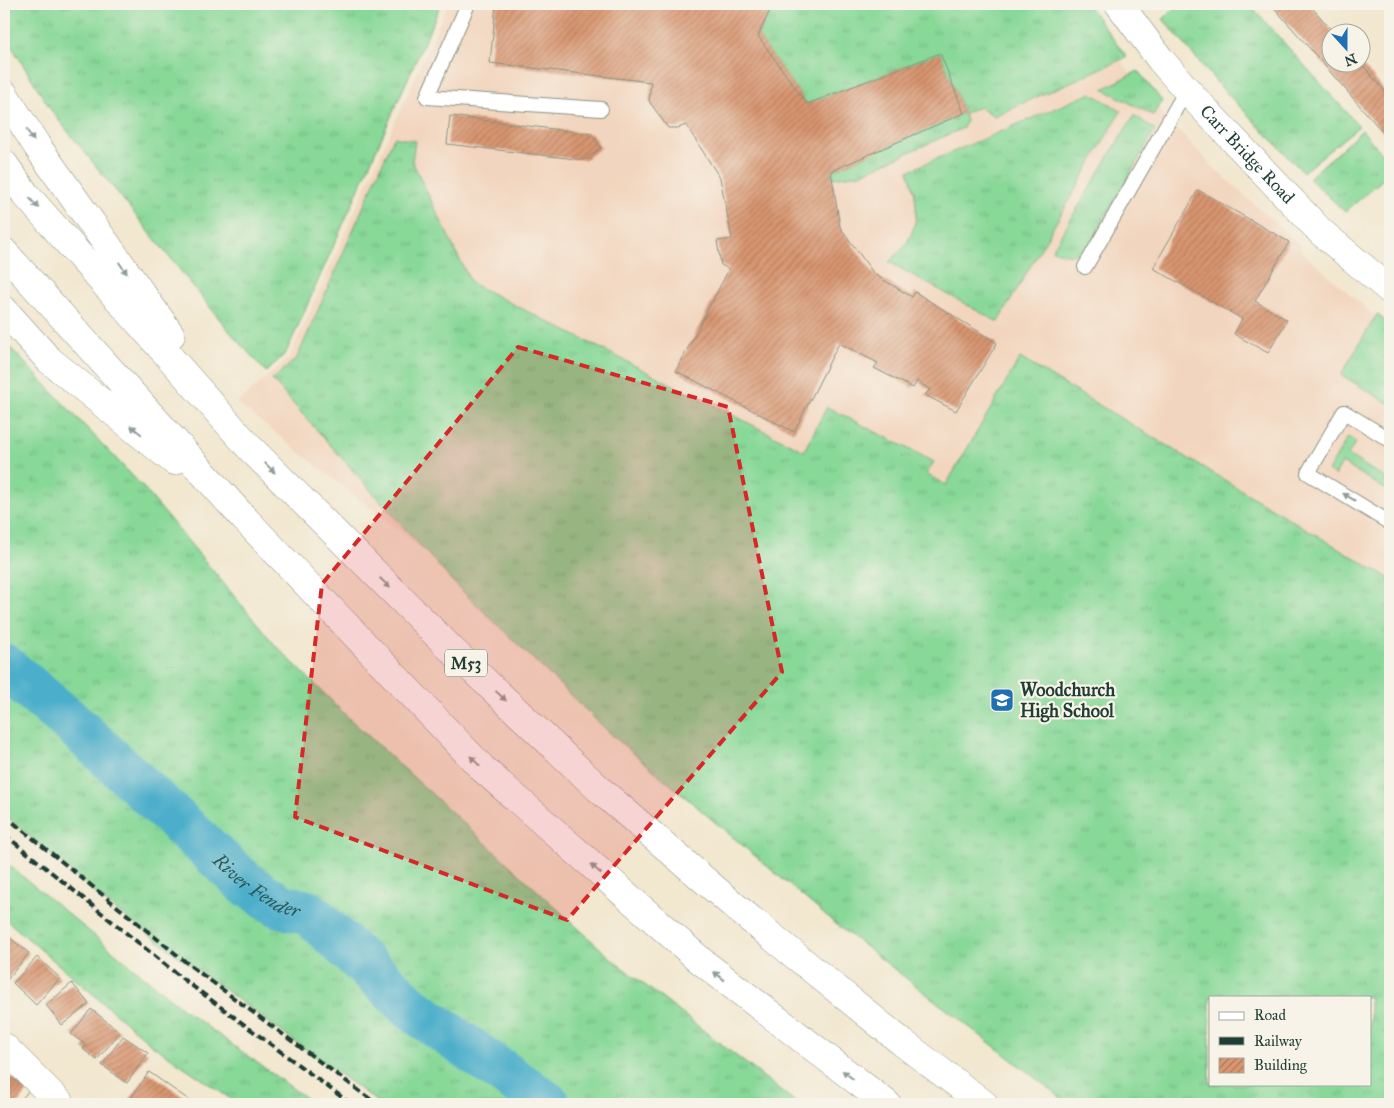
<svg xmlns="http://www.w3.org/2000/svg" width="1394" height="1108" font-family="'IM FELL Great Primer',serif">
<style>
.built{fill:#f2d5be;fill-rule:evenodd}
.grass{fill:url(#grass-tufts);stroke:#548a66;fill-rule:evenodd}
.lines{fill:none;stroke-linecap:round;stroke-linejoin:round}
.river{stroke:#4baeca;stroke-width:45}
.building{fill:url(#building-hatch)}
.lane-casing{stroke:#889282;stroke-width:16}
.street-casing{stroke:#889282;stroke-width:29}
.highway-casing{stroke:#889282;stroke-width:29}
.lane{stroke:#fff;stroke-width:14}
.street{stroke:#fff;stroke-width:28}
.highway{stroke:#fff;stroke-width:28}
.rail{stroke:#1f3d34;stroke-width:4;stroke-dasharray:8 4;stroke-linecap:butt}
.oneway{fill:#8f9e9a}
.marked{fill:#d62828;fill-opacity:0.2;stroke:#d62828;stroke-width:4;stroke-dasharray:10 6;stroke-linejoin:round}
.labels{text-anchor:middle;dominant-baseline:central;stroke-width:4.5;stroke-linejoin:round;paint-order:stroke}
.shield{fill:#f7f3e8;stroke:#60746a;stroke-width:1}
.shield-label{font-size:16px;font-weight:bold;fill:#1f3d34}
.street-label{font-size:18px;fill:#1f3d34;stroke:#f7f3e8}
.poi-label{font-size:18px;font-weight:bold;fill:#1f3d34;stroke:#f7f3e8;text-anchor:start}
.water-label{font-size:19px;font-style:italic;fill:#2a595a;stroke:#f7f3e8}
</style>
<defs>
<pattern id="grass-tufts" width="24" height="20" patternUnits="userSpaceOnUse" patternTransform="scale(1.25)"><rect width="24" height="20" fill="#88d898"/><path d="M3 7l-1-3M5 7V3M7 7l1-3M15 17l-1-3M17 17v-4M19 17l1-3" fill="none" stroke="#75ba84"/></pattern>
<pattern id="building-hatch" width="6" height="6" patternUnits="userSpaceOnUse" patternTransform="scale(1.25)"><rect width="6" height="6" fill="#d99570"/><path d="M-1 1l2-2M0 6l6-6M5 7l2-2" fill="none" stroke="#af7b5d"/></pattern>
</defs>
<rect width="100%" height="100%" fill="#f7f3e8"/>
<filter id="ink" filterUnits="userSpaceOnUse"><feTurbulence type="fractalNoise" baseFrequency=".02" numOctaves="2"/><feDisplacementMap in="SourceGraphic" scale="10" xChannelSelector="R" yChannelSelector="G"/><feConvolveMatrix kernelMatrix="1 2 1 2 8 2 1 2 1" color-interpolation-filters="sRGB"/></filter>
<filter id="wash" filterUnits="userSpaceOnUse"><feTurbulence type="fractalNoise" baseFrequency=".0096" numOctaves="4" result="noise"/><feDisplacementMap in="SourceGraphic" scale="20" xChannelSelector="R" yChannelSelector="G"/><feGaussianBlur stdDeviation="1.12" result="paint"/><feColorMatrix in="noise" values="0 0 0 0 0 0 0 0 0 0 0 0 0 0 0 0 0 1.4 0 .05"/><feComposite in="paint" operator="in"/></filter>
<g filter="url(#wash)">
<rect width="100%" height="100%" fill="#f2e7cf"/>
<!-- built -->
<path class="built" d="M448 4H1081L1151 102 1212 166 1302 247 1301 250 1331 278 1390 329V1104H1128L237 403 289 358ZM1210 997H1370V1084H1210Z"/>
<!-- grass -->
<path class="grass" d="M4 4H441L286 353 266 372 230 332 53 113 4 34Z
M773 4H1087L1127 57 994 116 980 107 964 113 966 121 963 128 860 174 833 178 831 171 964 113 940 53 807 104 758 36Z
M1179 4H1249L1359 126 1303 172 1219 85 1163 19Z
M1138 71 1162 101 1153 115 1103 89Z
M1091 93 1121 111 998 322 889 262C895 256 901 251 906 244 921 222 917 194 908 171Z
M1134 115 1155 130 1087 249C1074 257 1067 255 1052 250Z
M1362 130 1390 163V173L1345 212 1309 178Z
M394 137 415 141 412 161 471 283 804 451 827 407 934 462 926 474 946 485 1020 358 1390 579V1104H1069L832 921 612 735 453 582 272 380 297 358ZM1210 997H1370V1084H1210Z
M1377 314 1390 325V404L1341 375Z
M4 341 142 486 276 646 353 722 614 961 798 1104H380L109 905 4 814Z
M1348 437 1356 442 1348 455 1390 481V492L1342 463 1335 476 1328 471Z
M4 861 183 1009 314 1104H238L151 1044 4 918Z"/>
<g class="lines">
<!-- river -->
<path class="river" id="s1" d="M4 666 72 723 245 883 281 906 309 913 414 1010 548 1104"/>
</g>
<g id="blocks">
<!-- building -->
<path class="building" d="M496 4H773L758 36 807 104 940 53 964 113 831 171 840 227 874 274 912 297 915 292 997 343 956 411 925 395 930 390 917 381 913 388 874 368 878 363 839 343 794 432 676 371 729 269 721 265 717 241 732 239 720 178 686 125 678 128H668L649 101 651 82 490 63Z
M1271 4H1309L1333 32H1332V62H1360L1390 97V150L1383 141 1387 137Z
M450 116 592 134 601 148 584 160 447 144Z
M1198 190 1289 242 1255 301 1287 320 1268 353 1234 334 1242 319 1153 268Z
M5 934 29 953 7 980 4 977V936Z
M37 957 60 978 36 1005 13 983Z
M72 983 89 1004 62 1025 46 1005Z
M91 1009 120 1032 97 1060 83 1049 86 1045 71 1034Z
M123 1036 148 1053 127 1083 102 1065Z
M4 1070 9 1074 4 1081Z
M149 1072 173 1089 195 1104H131L128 1102Z
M9 1076 29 1090 18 1104H7L4 1102V1084Z"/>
</g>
</g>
<g filter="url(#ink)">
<use href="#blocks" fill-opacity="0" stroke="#889282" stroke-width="1"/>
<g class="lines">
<!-- lane casing -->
<g class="lane-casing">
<path id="lane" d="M468 4 427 97 601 109
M1085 267 1187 89
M1390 440 1344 412 1308 473 1390 523"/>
</g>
<!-- street casing -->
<g class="street-casing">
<g id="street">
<path id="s2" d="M1119 4 1160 59 1193 97 1321 232 1390 290"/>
<path d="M4 1047 61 1104"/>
</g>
</g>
<!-- highway casing -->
<g class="highway-casing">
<path id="highway" d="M4 94 37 146 171 335
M4 164 26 195 250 448 452 650 600 790 738 909 903 1043 984 1104
M4 252 242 516 483 769 701 961 887 1104
M4 310 48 359 174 461"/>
</g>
<!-- lane -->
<use href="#lane" class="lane"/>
<!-- street -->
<use href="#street" class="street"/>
<!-- highway -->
<use href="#highway" class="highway"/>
<!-- rail -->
<path class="rail" d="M4 815 192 967 377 1104
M4 834 183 979 351 1104"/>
</g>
<!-- one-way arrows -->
<defs><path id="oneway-solid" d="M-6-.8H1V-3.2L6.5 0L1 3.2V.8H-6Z" transform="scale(1.25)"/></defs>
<g class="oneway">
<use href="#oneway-solid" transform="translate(30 135) rotate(57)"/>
<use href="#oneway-solid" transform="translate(34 203) rotate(48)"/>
<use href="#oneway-solid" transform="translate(123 268) rotate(55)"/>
<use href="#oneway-solid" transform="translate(136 430) rotate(-141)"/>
<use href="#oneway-solid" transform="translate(270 468) rotate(45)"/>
<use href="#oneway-solid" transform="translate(1349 497) rotate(-149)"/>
<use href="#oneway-solid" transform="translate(385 583) rotate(45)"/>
<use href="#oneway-solid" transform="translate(501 696) rotate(43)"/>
<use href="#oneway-solid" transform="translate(475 761) rotate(-134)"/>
<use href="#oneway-solid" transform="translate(596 869) rotate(-139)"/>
<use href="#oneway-solid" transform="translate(719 976) rotate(-142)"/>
<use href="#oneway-solid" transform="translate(848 1075) rotate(-142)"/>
</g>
</g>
<!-- marked area -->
<path class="marked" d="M518 347 728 407 782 672 567 920 295 817 322 584Z"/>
<!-- icons -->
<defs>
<g id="school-square" transform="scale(1.25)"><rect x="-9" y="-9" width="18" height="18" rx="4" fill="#1f6fb2" stroke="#f7f3e8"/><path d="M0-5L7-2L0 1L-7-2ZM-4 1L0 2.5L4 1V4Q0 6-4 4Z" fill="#fff"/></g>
</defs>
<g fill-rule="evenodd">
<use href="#school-square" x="1002" y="700"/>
</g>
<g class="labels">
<!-- shield labels -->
<rect class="shield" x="445" y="649.5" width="42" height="27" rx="4"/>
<g class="shield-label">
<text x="466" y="663">M53</text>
</g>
<!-- street labels -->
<g class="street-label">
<text stroke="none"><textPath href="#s2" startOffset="198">Carr Bridge Road</textPath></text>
</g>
<!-- poi labels -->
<g class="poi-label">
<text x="1020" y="690">Woodchurch<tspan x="1020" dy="21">High School</tspan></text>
</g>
<!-- water labels -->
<g class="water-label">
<text stroke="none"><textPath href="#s1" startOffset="336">River Fender</textPath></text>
</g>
</g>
<!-- margin -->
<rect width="1394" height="1108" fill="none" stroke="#f7f3e8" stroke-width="20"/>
<!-- legend -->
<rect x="1209" y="996" width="162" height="90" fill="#f7f3e8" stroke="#a1aaa0"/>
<rect x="1219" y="1012" width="25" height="8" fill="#ffffff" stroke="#a1aaa0"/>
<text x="1254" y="1020" font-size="15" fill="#1f3d34">Road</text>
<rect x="1219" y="1037" width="25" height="8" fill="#1f3d34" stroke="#a1aaa0"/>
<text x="1254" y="1046" font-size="15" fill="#1f3d34">Railway</text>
<rect x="1219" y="1058" width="25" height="15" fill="url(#building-hatch)" stroke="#a1aaa0"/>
<text x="1254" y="1070" font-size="15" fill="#1f3d34">Building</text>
<!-- north arrow -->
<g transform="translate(1346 48) rotate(159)"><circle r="24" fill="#f7f3e8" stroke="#a1aaa0"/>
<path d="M0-4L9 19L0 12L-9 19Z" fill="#1f6fb2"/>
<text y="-8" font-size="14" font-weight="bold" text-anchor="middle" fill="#1f3d34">N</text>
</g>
</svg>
